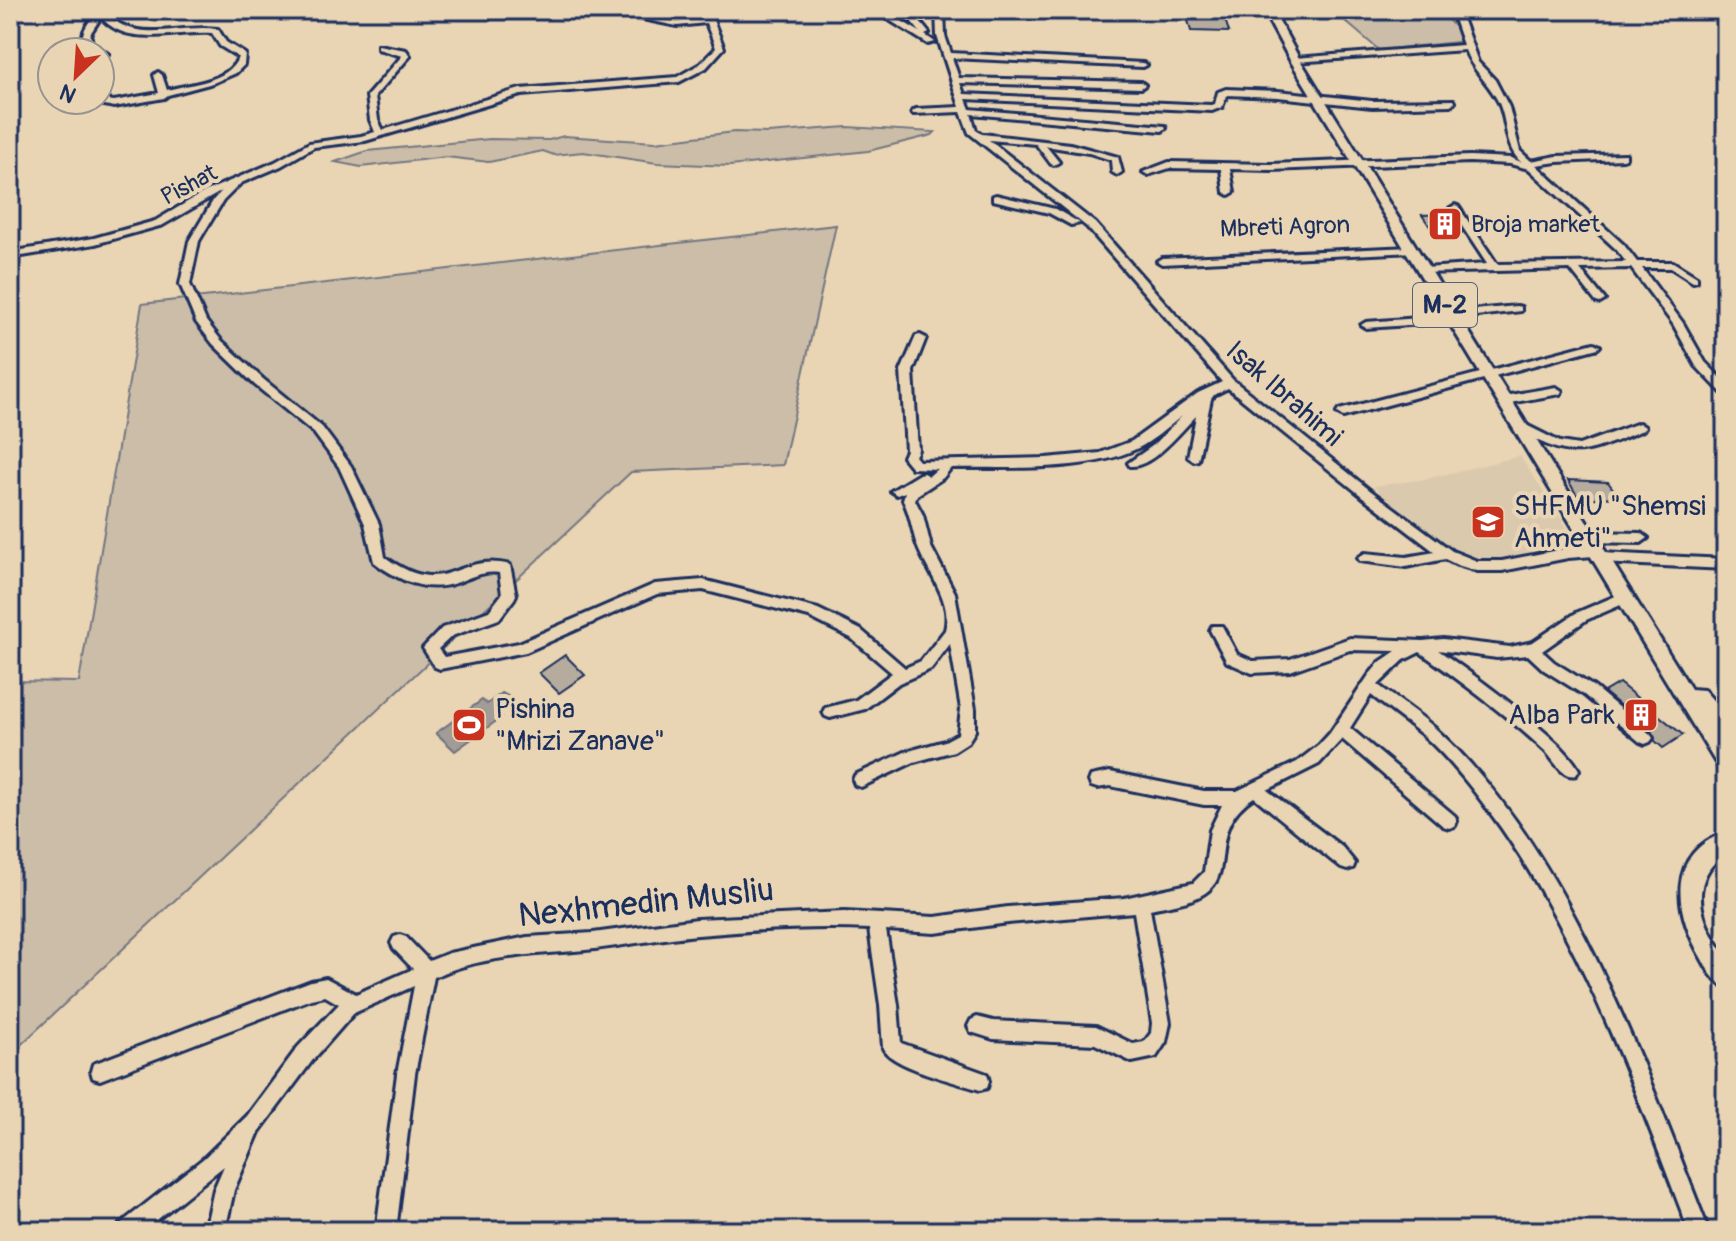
<svg xmlns="http://www.w3.org/2000/svg" width="1736" height="1241" font-family="Pangolin,sans-serif">
<style>
.built{fill:#dac9ad}
.green{fill:#cbbda7;stroke:#737682;stroke-width:2}
.water{fill:#a29c96;stroke:#6c7080;stroke-width:2}
.building{fill:#b6ac9e;stroke:#1b2f5e;stroke-width:2}
.lines{fill:none;stroke-linecap:round;stroke-linejoin:round}
.minor-casing{stroke:#1b2f5e;stroke-width:6}
.major-casing{stroke:#1b2f5e;stroke-width:6}
.minor{fill:#e9d5b3;fill-rule:evenodd}
.major{fill:#e9d5b3;fill-rule:evenodd}
.labels{text-anchor:middle;dominant-baseline:central;stroke-width:8;stroke-linejoin:round;paint-order:stroke}
.far-street-label{font-size:24px;fill:#1b2f5e;stroke:#e9d5b3}
.far-poi-label{font-size:24px;fill:#1b2f5e;stroke:#e9d5b3;text-anchor:start}
.shield{fill:#e9d5b3;stroke:#596178;stroke-width:2}
.shield-label{font-size:26px;font-weight:bold;fill:#1b2f5e}
.street-label{font-size:28px;fill:#1b2f5e;stroke:#e9d5b3}
.poi-label{font-size:28px;fill:#1b2f5e;stroke:#e9d5b3;text-anchor:start}
.near-street-label{font-size:34px;fill:#1b2f5e;stroke:#e9d5b3}
</style>
<rect width="100%" height="100%" fill="#e9d5b3"/>
<filter id="ink" filterUnits="userSpaceOnUse"><feTurbulence type="fractalNoise" baseFrequency=".0125" numOctaves="2"/><feDisplacementMap in="SourceGraphic" scale="16" xChannelSelector="R" yChannelSelector="G"/><feConvolveMatrix kernelMatrix="1 2 1 2 8 2 1 2 1" color-interpolation-filters="sRGB"/></filter>
<g filter="url(#ink)">
<!-- built -->
<path class="built" d="M1520 456 1573 537 1510 558 1478 561 1465 558 1392 506 1374 486 1426 479Z"/>
<!-- green -->
<path class="green" d="M1332 10H1439L1468 41 1379 50Z
M847 127 935 132 932 135 868 151 730 166 657 163 583 152 554 155 543 151 489 162 446 157 361 167 335 162 367 151 490 139 549 140 564 136 655 142 734 132 768 133Z
M836 225 783 465 631 472 10 1055V681L79 682 142 304Z"/>
<!-- water -->
<path class="water" d="M502 693 513 699 510 706 498 713 502 717 455 751 436 733 482 700 487 704Z"/>
<!-- building -->
<path class="building" d="M1185 10H1222L1229 32 1191 31Z
M1450 214 1463 233 1435 234 1422 215Z
M1568 480 1608 482 1619 497 1579 499Z
M565 655 585 675 559 693 539 673Z
M1619 683 1683 735 1663 748 1655 741 1652 732 1604 692Z"/>
<g class="lines">
<!-- minor casing -->
<g class="minor-casing">
<path id="minor" d="M95 10H103C135 47 176 23 218 29L226 42 245 54 244 65 236 73 213 83 168 95 164 98 114 107 91 102 90 100 100 99 114 101 159 93 154 75 158 72 162 75 167 90C189 84 230 82 238 57L220 46 212 33C176 30 128 49 101 17L90 34 92 43 108 54 101 56 100 52C71 47 84 27 97 12Z
M598 10H614L677 22 706 18 712 10H720L713 20 724 48 706 68 679 82 521 95 365 141 314 147 281 166 241 183 223 201 199 241 190 284 206 321 221 340 263 379 322 427 351 466 379 524 385 557C447 602 456 551 510 565L516 595 514 599 499 619 452 636 438 649 444 657 519 643 655 584 703 580 818 609 861 630 905 668 921 661 945 630C953 601 928 573 918 548 912 532 911 516 903 500L905 492 897 495 891 491 919 474 923 473 929 476 937 469 912 468 903 457 906 450 901 371 916 336 920 335 926 338 913 371 918 450 915 456 919 461 1046 458 1100 453 1132 441 1198 393 1222 382 1087 227 969 133 961 112 913 114 912 112 916 109 960 107 937 36 936 10H944L945 36 951 53 1143 63 1147 65 1143 67 952 58 959 78 1141 82 1145 85 1141 88 960 83 964 94 1211 105 1215 104 1218 92 1226 89 1278 91 1372 101 1454 100 1455 102 1451 105 1372 107 1278 97 1227 95 1222 107 1212 111 966 99 970 109 1165 126 1166 128 1162 131 971 114 976 130 982 134 1070 144 1118 157 1122 172 1117 175 1112 172 1111 160 1089 153 1046 146 1059 162 1054 165 1051 164 1036 144 989 140 1095 223 1233 380 1371 491 1452 551 1477 561H1502L1568 548H1601V553L1726 559V569L1600 563 1595 561 1594 556 1568 558 1502 571H1477L1457 565 1445 559 1406 567 1360 561 1358 558 1365 553 1406 557 1435 552 1363 497 1228 388 1214 395 1211 399 1198 460 1194 461 1188 457 1196 416C1181 431 1152 468 1130 466L1128 463 1155 444 1182 416C1169 426 1156 438 1142 446 1094 473 1006 467 951 468L943 478 917 495 915 500 923 515 931 547 955 593 975 709V731L968 742 954 751 914 762 861 787 855 785 853 780 855 775 905 752 945 741 958 734 961 709 950 644 931 669 899 683 865 709 830 718 825 716 823 712 825 708 856 700 892 673 851 638 809 617 703 590 657 594 526 652 440 669 435 667 423 648 442 628 489 611 502 594 499 573C482 571 472 577 456 583 426 593 399 581 374 562L365 524 339 467 314 433 255 385 213 344 196 322 180 284 189 241 214 199 222 191 163 225 95 244 10 258V252L94 238 155 221 204 192 275 162 309 143 361 136 375 132 370 120 367 96 402 56 378 49V45L406 50 410 56 375 96 378 120 383 130 520 89 677 77 700 64 716 48 706 23 677 26Z
M873 10H883L920 32 902 10H910L929 33 925 35 935 42 928 44Z
M1451 10H1459L1478 62 1495 80 1509 107 1520 151 1531 161 1557 156 1626 154V158L1623 159 1557 162 1536 165 1624 245 1637 262H1673L1697 277V281L1693 282 1671 268H1642L1683 323 1705 362 1726 383V394L1722 393 1696 366 1673 324 1631 268 1580 269 1605 300 1600 303 1596 302 1570 269 1420 273V269L1424 268 1487 264 1450 208 1455 205 1458 206 1497 264 1626 262 1616 249 1529 169 1510 164 1470 162 1271 170 1230 169 1234 192 1229 195 1224 192 1221 169 1170 168 1148 175 1143 172 1169 162 1271 164 1470 156 1511 158 1521 162C1504 146 1508 124 1499 103 1489 83 1472 70 1465 50L1295 62 1291 60 1295 58 1463 45Z
M996 195 1055 209 1080 223 1071 225 1049 213 993 200V196Z
M1411 247 1415 248V252L1162 264 1157 261 1162 258Z
M1517 306 1521 307V311L1458 318 1457 321 1453 322 1366 328 1361 325 1366 322 1446 316 1447 313 1451 312Z
M1594 343 1600 346 1598 348 1343 417 1337 413 1339 410Z
M1556 387 1562 391 1560 394 1504 404 1498 400 1504 396Z
M1520 422 1560 442 1579 445 1639 423 1645 427 1643 430C1583 454 1576 463 1516 429L1514 426 1516 423Z
M1588 532 1641 533 1648 538 1641 543 1588 542 1581 537Z
M1625 592 1630 593 1632 597 1630 601 1586 620 1542 651 1554 662 1594 687 1650 734 1653 738 1650 742 1645 744 1640 742 1584 695 1544 670 1528 655 1497 658 1438 650C1474 675 1508 700 1541 729 1555 741 1570 754 1579 770L1576 775C1562 779 1554 759 1544 750 1505 714 1463 683 1420 652L1404 660 1378 685C1397 699 1418 713 1436 729 1571 852 1643 1065 1709 1231H1689C1636 1093 1586 951 1502 829 1479 797 1454 763 1424 736 1407 722 1388 709 1371 695L1350 728 1455 816 1457 821 1455 826 1449 828 1443 826 1342 739 1319 764 1267 790 1342 847 1355 863 1353 868 1347 870 1341 868 1254 797C1205 829 1237 872 1205 893 1190 903 1168 905 1150 909L1170 1023 1166 1042 1156 1057 1132 1062 1095 1044 993 1039 971 1032 968 1026 971 1020 977 1017 993 1021 1096 1026 1133 1044 1144 1042 1151 1033 1152 1023 1134 912 1008 923 935 933 886 930 898 1005 901 1043 987 1074 989 1081 987 1088 980 1090C959 1083 891 1067 883 1048L880 1005 869 929C813 926 754 930 698 935 663 938 629 945 595 949 541 955 484 954 434 977L415 1074 396 1231H376L397 1074 414 986 354 1013 312 1061 259 1132 234 1190 225 1231H205L214 1189 224 1166 143 1231H117L120 1224 204 1158 247 1116 298 1047 339 1004 325 996 311 999 100 1080 93 1078 91 1071 93 1064 311 981 326 978 356 994 413 969 394 949 391 943 394 937 400 935 406 937 429 961 449 953 527 937 593 933 697 919 844 912 935 917 1008 907 1124 898 1193 883 1204 872 1210 830 1222 805H1204L1110 786 1097 788 1091 786 1089 781 1091 776 1110 772 1204 791H1237L1297 762 1319 745 1330 733 1369 675 1380 662 1396 651 1350 650 1290 671 1252 673 1227 662 1210 630 1212 626H1222L1237 654 1253 661 1290 659 1350 638 1423 641 1443 639 1510 647 1533 642 1576 613Z"/>
</g>
<!-- major casing -->
<g class="major-casing">
<path id="major" d="M1263 10H1273L1300 60 1691 689 1704 690 1726 715V737L1720 735 1726 745V770L1719 768 1290 60Z
M1726 832V853C1696 873 1695 904 1712 935 1716 942 1722 949 1725 956 1728 964 1726 978 1726 987 1714 982 1708 970 1702 959 1675 913 1664 854 1726 832Z"/>
</g>
<!-- minor -->
<use href="#minor" class="minor"/>
<!-- major -->
<use href="#major" class="major"/>
</g>
</g>
<!-- icons -->
<defs>
<g id="building-square" transform="scale(1.8)"><rect x="-9" y="-9" width="18" height="18" rx="4" fill="#c8321e" stroke="#e9d5b3"/><path d="M-4-6H4V6H1V3H-1V6H-4ZM-2.5-4.3h1.7v1.8h-1.7ZM.8-4.3h1.7v1.8H.8ZM-2.5-1h1.7V.8h-1.7ZM.8-1h1.7V.8H.8Z" fill="#fff"/></g>
<g id="school-square" transform="scale(1.8)"><rect x="-9" y="-9" width="18" height="18" rx="4" fill="#c8321e" stroke="#e9d5b3"/><path d="M0-5L7-2L0 1L-7-2ZM-4 1L0 2.5L4 1V4Q0 6-4 4Z" fill="#fff"/></g>
<g id="stadium-square" transform="scale(1.8)"><rect x="-9" y="-9" width="18" height="18" rx="4" fill="#c8321e" stroke="#e9d5b3"/><path d="M0-5a6.5 5 0 1 0 0 10a6.5 5 0 1 0 0-10ZM-3.5-1.8h7v3.6h-7Z" fill="#fff"/></g>
</defs>
<g fill-rule="evenodd">
<use href="#building-square" x="1445" y="224"/>
<use href="#school-square" x="1488" y="522"/>
<use href="#building-square" x="1641" y="715"/>
<use href="#stadium-square" x="469" y="725"/>
</g>
<g class="labels">
<!-- far-street labels -->
<g class="far-street-label">
<text transform="translate(189 185) rotate(-28)">Pishat</text>
<text transform="translate(1285 227) rotate(-2)">Mbreti Agron</text>
</g>
<!-- far-poi labels -->
<g class="far-poi-label">
<text x="1471" y="224">Broja market</text>
</g>
<!-- shield labels -->
<rect class="shield" x="1413" y="283" width="64" height="44" rx="6"/>
<g class="shield-label">
<text x="1445" y="305">M-2</text>
</g>
<!-- street labels -->
<g class="street-label">
<text transform="translate(1284 394) rotate(41)">Isak Ibrahimi</text>
</g>
<!-- poi labels -->
<g class="poi-label">
<text x="1514" y="506">SHFMU "Shemsi<tspan x="1514" dy="32">Ahmeti"</tspan></text>
<text x="495" y="709">Pishina<tspan x="495" dy="32">"Mrizi Zanave"</tspan></text>
<text x="1615" y="715" text-anchor="end">Alba Park</text>
</g>
<!-- near-street labels -->
<g class="near-street-label">
<text transform="translate(646 903) rotate(-6)">Nexhmedin Musliu</text>
</g>
</g>
<!-- margin -->
<rect width="1736" height="1241" fill="none" stroke="#e9d5b3" stroke-width="40"/>
<rect x="20" y="20" width="1696" height="1201" fill="none" stroke="#1b2f5e" stroke-width="3" filter="url(#ink)"/>
<!-- north arrow -->
<g transform="translate(76 76) rotate(205)"><circle r="38" fill="#e9d5b3" stroke="#979391" stroke-width="2"/>
<path d="M0-6L14 30L0 20L-14 30Z" fill="#c8321e"/>
<text y="-12" font-size="22" font-weight="bold" text-anchor="middle" fill="#1b2f5e">N</text>
</g>
</svg>
